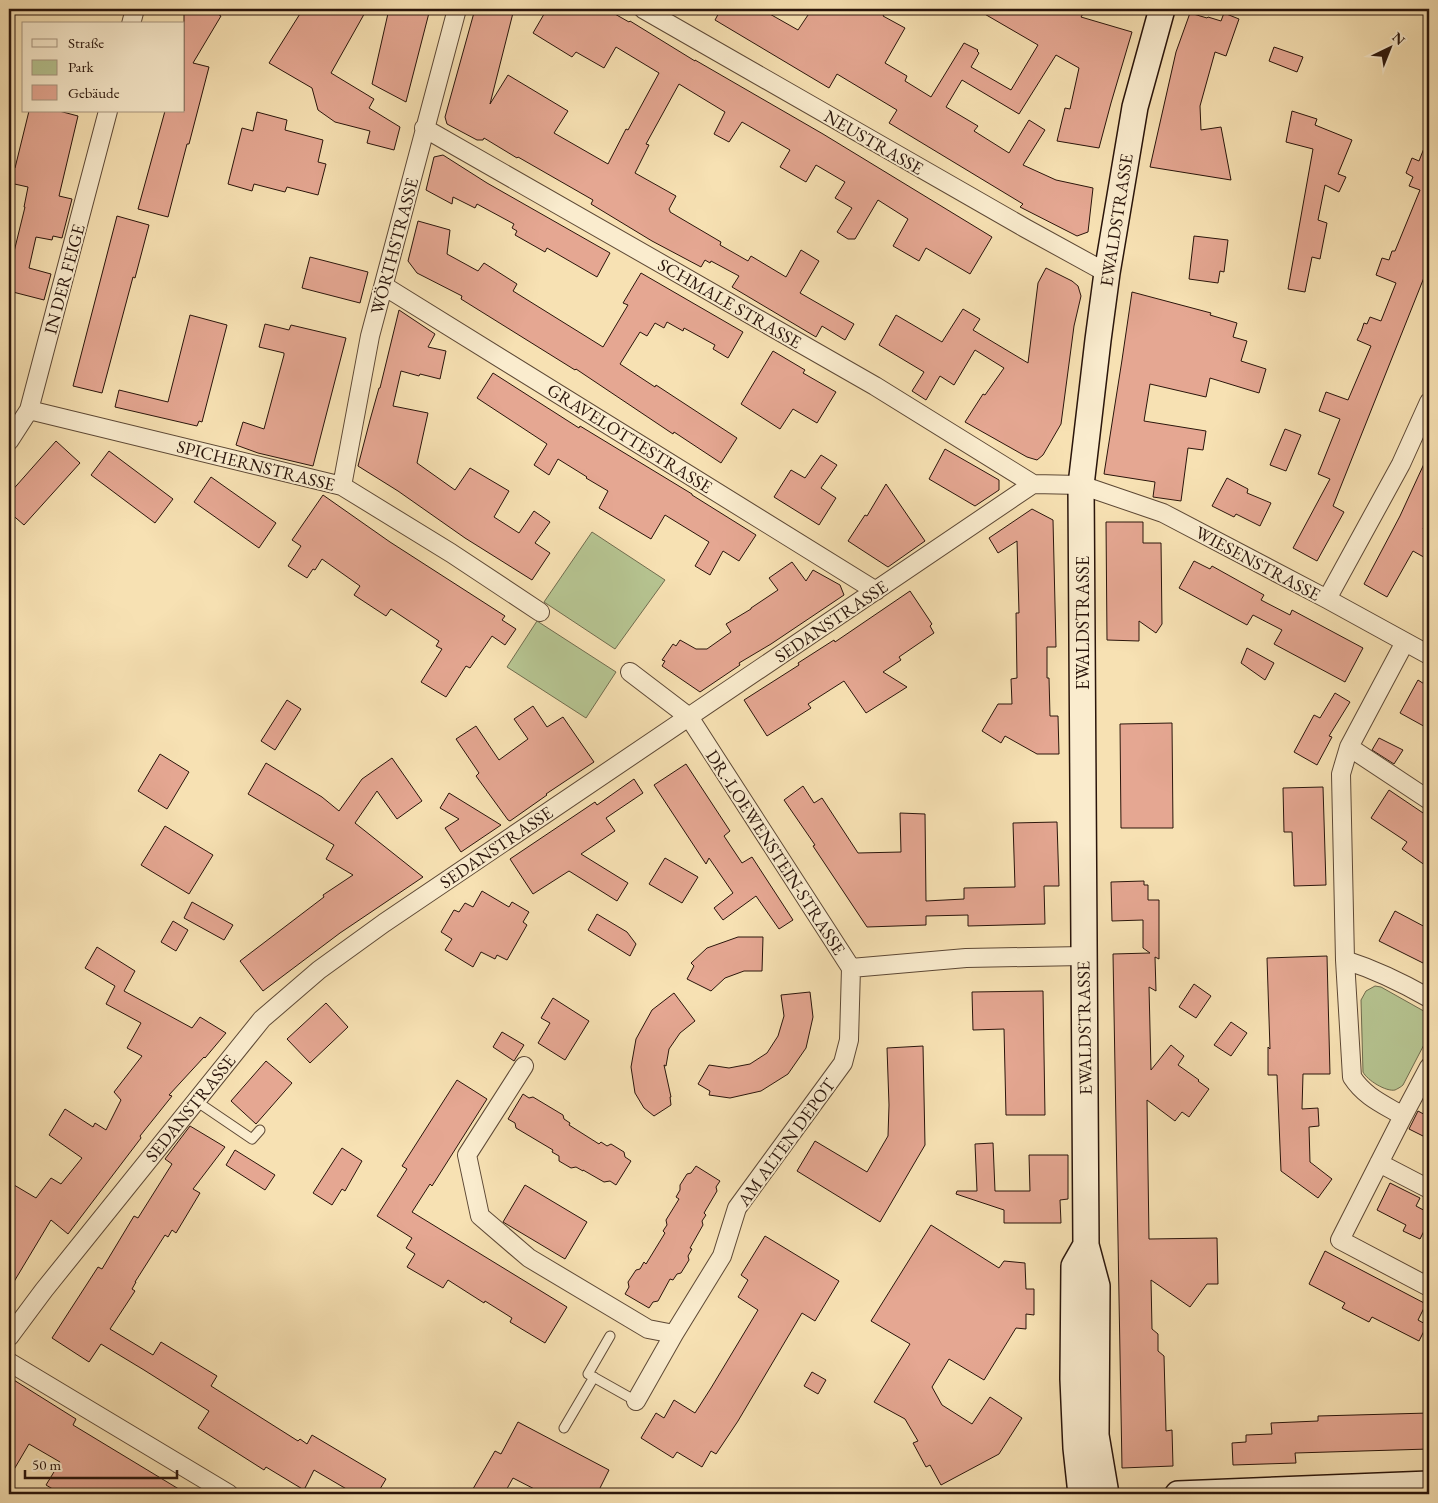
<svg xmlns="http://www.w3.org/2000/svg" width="1438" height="1503" font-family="'EB Garamond',serif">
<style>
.green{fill:#b6c491;stroke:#706c4e}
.building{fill:#e5a792;stroke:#2a150b}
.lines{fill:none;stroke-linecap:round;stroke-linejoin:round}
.service-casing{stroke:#5d4835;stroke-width:11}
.minor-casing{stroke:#5d4835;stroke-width:20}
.secondary-casing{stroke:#2a150b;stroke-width:28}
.service{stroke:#faecce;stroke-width:9}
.minor{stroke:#faecce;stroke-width:18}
.secondary{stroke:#faecce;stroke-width:25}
.labels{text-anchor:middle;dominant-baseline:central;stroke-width:4;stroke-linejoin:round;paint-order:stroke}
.street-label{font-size:18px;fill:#2a150b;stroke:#faecce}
</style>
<rect width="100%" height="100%" fill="#f7e1b3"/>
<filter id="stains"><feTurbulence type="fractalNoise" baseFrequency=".004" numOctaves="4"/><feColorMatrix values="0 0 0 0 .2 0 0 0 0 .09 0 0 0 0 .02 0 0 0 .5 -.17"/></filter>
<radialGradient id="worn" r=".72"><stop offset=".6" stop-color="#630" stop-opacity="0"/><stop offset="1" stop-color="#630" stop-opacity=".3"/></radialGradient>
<!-- green -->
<path class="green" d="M592 532 665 580 615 649 544 602Z
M537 621 616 672 586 718 507 667Z
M1375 986 1381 987 1429 1014V1035L1403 1085C1401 1087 1397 1089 1395 1090 1386 1092 1367 1080 1363 1072L1361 1000 1366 991Z"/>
<!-- building -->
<path class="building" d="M184 9H210L221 16 193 63 209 67 189 144H187L168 217 138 209 165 111H184Z
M303 9H367L331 73 374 99 369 108 400 127 394 150 367 143 370 131 335 122 318 110 312 88 269 63Z
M389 9H430L406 102 372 84Z
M475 9H514L490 104 508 75 568 111 554 133 608 164 626 129 628 130 659 73 616 47 604 68 576 52 572 57 533 33 547 9H606L629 22 630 21 695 61V60L823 134 992 237 970 274 926 248 919 261 893 246 908 219 878 200 855 239H848L837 232 852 208 835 198 845 182 816 165 806 182 780 167 790 150 742 122 729 142 714 134 725 112 679 84 646 144 649 145 635 173 676 196 669 209 670 211V212L721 242 720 245 748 261 751 256 786 277 801 250 819 261 800 293 854 324 845 340 822 326 816 337 732 287 739 276 711 261 710 263 705 260 701 267 652 241 591 204 593 200 518 157 517 158 484 138 483 140H477L447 124 445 117Z
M721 9H761L798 30 812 9H887L883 16 905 28 885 63 907 76 905 81 931 97 964 43 978 50 977 51 979 53 971 67 1011 90 1038 45 976 9H1086L1081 17 1132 32 1111 103 1099 148 1057 141 1065 108 1070 109 1079 68 1056 55 1019 114 962 80 946 107 978 126 974 131 1009 153 1029 120 1045 130 1023 165 1056 180 1093 188 1088 232 1077 236 1020 207 1023 204 889 123 897 110 837 74 829 88 715 20Z
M1190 13 1207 18 1208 17 1221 21 1224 13 1239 19 1226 56 1215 52 1200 106 1201 130 1221 127 1231 180 1150 167 1176 52Z
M1274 47 1303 57 1297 72 1269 61Z
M29 111H59L78 116 59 196 72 199 62 238 53 236 52 240 36 237 29 268 51 274 44 300 9 291V263L11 264 25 207H24L28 187 10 183 13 167 15 168Z
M1292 111 1317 119 1315 125 1352 140 1338 174 1346 177 1339 192 1325 185 1318 220 1327 223 1320 259 1312 257 1305 292 1288 289 1313 149 1286 142Z
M257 112 287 120 285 130 323 140 318 162 326 164 318 195 287 187 285 192 254 184 252 191 228 184 242 128 253 131Z
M1428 138 1429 265 1333 506 1344 512 1317 561 1293 548 1330 479 1318 474 1340 419 1319 411 1326 392 1348 400 1371 346 1357 340 1361 332 1364 323 1367 324 1370 317 1381 321 1396 283 1376 275 1382 258 1389 260 1392 251H1395L1420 190 1409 186 1413 177 1406 173 1412 158 1419 161Z
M443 155 487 183 610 253 597 277 547 248 545 252 515 235 517 231 512 228 514 224 477 204 475 208 453 197 452 204 426 190 434 157Z
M117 216 149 225 135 278 133 277 102 393 73 386Z
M418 221 450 230 447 254 478 271 484 263 517 284 513 291 603 347 628 305 623 303 641 273 743 332 728 358 713 349 715 345 684 328 683 331 667 322 664 328 655 323 647 336 640 332 620 364 655 387 656 385 737 438 721 463 674 432 673 434 576 369 575 370 461 299 462 296 417 273 408 261Z
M1194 236 1228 240 1224 272 1220 271 1218 283 1189 279Z
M310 257 368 272 360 303 302 288Z
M1046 268 1072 281 1078 286 1081 296 1074 326 1061 424 1043 455 1037 460 1027 457 965 422 983 394 985 395 1004 368 975 350 954 385 940 376 926 400 912 391 924 372 879 345 896 315 942 342 963 309 980 319 973 330 1028 363 1038 283Z
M1132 292 1211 313 1210 315 1237 323 1233 337 1247 341 1241 361 1266 369 1259 393 1210 378 1206 397 1150 384 1144 421 1206 431 1203 450 1188 448 1181 501 1153 497 1155 482 1104 474 1122 360Z
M399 310 435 334 428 347 446 351 440 379 420 374 419 376 401 371 393 406 428 413 417 463 455 490 470 468 509 491 494 517 519 533 534 511 550 522 535 543 550 553 532 580 465 538 398 491 358 466 370 420 379 388H380Z
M190 315 227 325 202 422 199 421 197 426 115 407 119 390 168 402Z
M265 324 289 330 291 325 346 338 313 466 258 453 236 445 243 422 264 429 284 355V353L259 347Z
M773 351 805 370 803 373 836 392 817 423 793 409 780 429 741 404Z
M493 373 579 428 580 426 692 494V495L756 535 739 561 723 551 710 575 695 566 709 542 665 515 651 539 599 508 608 491 586 478 587 477 558 459 549 475 534 465 547 444 477 398Z
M1285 429 1301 435 1286 471 1270 465Z
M56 441 80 463 24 525 9 512V494Z
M945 449 999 480V490L975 506 929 479Z
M109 451 173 499 155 523 91 475Z
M1429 453V517L1423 529 1429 533V560L1413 551 1387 597 1364 584 1400 516Z
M821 455 837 465 821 488 836 498 819 525 774 497 791 470 805 478Z
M211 477 276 523 259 548 194 502Z
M1227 478 1248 489 1247 493 1271 503 1260 526 1236 514 1234 517 1212 506Z
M886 484 925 541 888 567 848 541 865 515 867 516Z
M323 495 390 542 505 616 502 620 516 629 505 645 492 636 470 668 466 666 446 697 421 682 442 649 436 646 439 641 391 609 386 616 354 595 360 586 322 559 315 570 313 569 307 578 288 566 301 546 292 540Z
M1032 509 1053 520 1056 647H1047V678H1049L1050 716H1058L1059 754H1037L1005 736 1001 743 982 731 998 704H1012L1011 679 1017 678 1016 613H1019L1017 541 998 553 989 538Z
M1106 522H1143V543H1161L1162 624 1156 633 1139 621V641L1107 640Z
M1194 561 1210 569 1212 566 1264 595 1261 600 1290 615 1292 610 1363 648 1345 682 1274 644 1282 630 1253 615 1247 625 1179 588Z
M792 562 806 581 813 570 840 585 844 595 771 644 739 663 740 665 700 692 662 666 665 661 662 660 673 644 676 646 680 640 696 649H707L731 632 726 624 751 609V608L778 590 769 578Z
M910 591 932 624 930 626 934 633 899 657 901 660 883 672 907 687 866 713 844 681 808 704 811 708 767 736 744 700 799 665 798 663 834 640 835 642Z
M1247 648 1274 663 1265 680 1241 663Z
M1418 680 1429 687V729L1400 713Z
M1335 693 1350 702 1329 736 1332 737 1317 765 1294 752 1314 715 1320 718Z
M287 700 301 709 275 750 261 741Z
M533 706 547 727 563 717 594 762 546 794 547 795 510 821 508 820 476 776 479 773 456 739 476 726 499 760 528 739 514 719Z
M1172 723 1173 828H1121L1120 724Z
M1379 738 1403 750 1394 764 1372 750Z
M160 754 189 772 167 809 138 791Z
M392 758 422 801 397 819 377 791 355 823 423 877 340 933 263 991 240 961 324 897 323 895 353 875 326 859 334 845 248 794 266 763 322 797 339 811 362 779Z
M686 764 730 831 724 836 742 863 752 857 793 920 779 929 756 896 723 920 714 908 733 893 709 858 706 864 654 785Z
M634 779 643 793 606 818 615 831 581 854 628 883 617 901 569 871 533 894 510 859 595 802 597 805Z
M803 786 814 803 822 798 858 853 901 852 900 813 925 814 926 901 964 899V888L1015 887 1013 823 1057 822 1059 886H1044L1045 924 968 926V915L926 916V925L867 927 813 846 815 845 784 800Z
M1323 787 1326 885 1294 886 1292 832H1284L1283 788Z
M1389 790 1429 817V868L1402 849 1407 842 1371 818Z
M449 793 501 825 461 852 445 828 459 819 440 808Z
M165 826 213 855 189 894 141 865Z
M665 858 698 877 682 903 649 884Z
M1144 881V885H1148V900H1159V959L1155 957 1156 991 1149 987 1151 1070 1171 1045 1184 1056 1178 1065 1199 1080 1198 1081 1209 1089 1189 1117 1182 1112 1175 1121 1147 1100 1149 1239 1217 1238 1218 1284H1207L1190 1307 1151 1280 1152 1329 1158 1334V1351L1164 1356 1166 1431 1172 1430 1173 1466 1122 1468 1113 954 1150 953 1143 948V920L1112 921 1111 882Z
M482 891 509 907 512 902 529 912 523 922 527 925 507 960 497 955 495 959 481 952 473 967 445 950 452 939 441 932 454 910 459 912 465 903 473 907Z
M192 902 233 925 224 940 184 918Z
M1395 911 1429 929V966L1379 941Z
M597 914 627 932 636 944 630 956 588 930Z
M173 921 188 930 176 951 161 942Z
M738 937H763L762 971H744L725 978 711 991 687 979 694 966 691 963 707 948Z
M97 947 135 971 124 991 192 1028 200 1017 226 1033 205 1058 204 1057 169 1095 172 1096 140 1136 141 1138 68 1234 51 1220 9 1290V1182L36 1198 51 1178 61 1184 82 1158 49 1135 65 1109 93 1127 95 1123 106 1130 121 1100 114 1092 142 1056 127 1048 141 1023 106 1004 115 986 85 968Z
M1327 956 1330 1074H1303L1302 1109 1318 1108 1319 1126 1309 1127 1310 1162 1332 1179 1318 1198 1281 1171 1277 1075H1268V1047L1270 1049 1267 958Z
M1194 984 1211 996 1196 1018 1179 1007Z
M1043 991 1045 1115H1006L1004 1029 973 1030 972 992Z
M810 992 813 1017 806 1048 788 1074 761 1091 730 1098 709 1095 710 1091 698 1084 709 1065 729 1068 750 1064 767 1053 778 1036 784 1016 781 995Z
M674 993 695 1021 680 1033 669 1049 666 1066 664 1065 671 1097H670L671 1105 654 1116 644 1108 635 1093 631 1067 636 1039 652 1010Z
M553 998 589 1021 565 1060 538 1043 550 1023 541 1018Z
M326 1003 348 1027 310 1063 287 1039Z
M1231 1022 1247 1033 1231 1056 1214 1045Z
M502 1032 524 1045 514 1061 493 1047Z
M923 1046 925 1145 880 1222 797 1171 815 1141 867 1172 888 1136 889 1105 887 1048Z
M266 1061 292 1083 256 1124 231 1101Z
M457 1080 487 1099 432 1186 430 1184 412 1212 567 1307 545 1343 510 1322 512 1318 485 1301 484 1303 448 1280 443 1288 407 1267 415 1254 406 1248 412 1238 377 1216 407 1169 402 1166Z
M523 1094 529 1098 533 1097 563 1115 564 1119 570 1123 569 1125 599 1144 601 1142 607 1146 611 1144 624 1152 625 1157 631 1161 616 1185 610 1181 604 1182 583 1170V1171L576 1167 571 1168 559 1161V1156L552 1152 553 1150 516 1128 515 1123 508 1119Z
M1418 1111 1429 1117V1139L1409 1129Z
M190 1126 225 1147 193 1189 200 1193 176 1233 172 1230 168 1237 165 1235 135 1282H136L132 1289 135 1291 110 1329 153 1355 161 1342 217 1376 211 1386 298 1441 300 1439 307 1444 312 1435 386 1479 377 1494H355L314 1470 304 1490 266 1467 264 1470 198 1428 209 1411 144 1370 101 1344 89 1362 52 1338 98 1267 102 1269 134 1216 138 1218 172 1164 165 1159Z
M993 1143 995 1191H1030L1029 1155H1068V1199L1060 1200 1061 1223H1004V1210L956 1194 957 1191H977L975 1144Z
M342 1148 362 1161 345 1191 342 1189 332 1205 313 1193Z
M235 1150 275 1175 265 1190 226 1165Z
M696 1166 720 1181 716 1187 717 1191 704 1213 706 1215 702 1221 703 1225 690 1248 692 1249 688 1256 689 1260 681 1273 677 1274 673 1280 670 1279 658 1301 653 1302 649 1308 625 1294 629 1287 628 1282 636 1270 640 1269 644 1262 646 1264 665 1233 663 1231 667 1225 666 1220 679 1199 676 1197 680 1190V1185L687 1174 691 1173Z
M1390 1183 1420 1198 1416 1206 1429 1213V1221L1420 1239 1403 1231 1406 1225 1377 1210Z
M525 1185 587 1222 565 1259 503 1222Z
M931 1225 999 1268 1004 1261 1025 1263 1026 1289H1034V1315L1026 1314V1329L1016 1328 984 1380 949 1359 932 1387 942 1405 972 1424 990 1397 1022 1418 999 1454 941 1485 930 1465 926 1467 913 1443 918 1441 905 1419 874 1402 910 1344 871 1321Z
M765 1236 839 1281 815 1321 802 1313 738 1421 716 1454 711 1451 702 1467 677 1452 673 1458 641 1438 656 1413 664 1418 674 1400 695 1413 711 1388 758 1310 738 1297 748 1280 741 1275Z
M1325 1251 1426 1304 1418 1320 1427 1325 1419 1341 1372 1317 1369 1322 1342 1308 1345 1303 1309 1284Z
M812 1372 826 1380 818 1394 804 1386Z
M9 1377 76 1419 73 1425 187 1494H61L46 1485 60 1462 29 1444 9 1478Z
M1429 1413V1449L1295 1453 1296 1463 1233 1465 1232 1443 1246 1442V1435L1272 1434 1271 1423 1318 1421V1416Z
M518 1422 609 1470 597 1494H544L513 1478 504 1494H470L495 1451 501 1454Z"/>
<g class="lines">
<!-- service casing -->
<g class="service-casing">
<path id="service" d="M196 1101 252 1139 260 1130
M610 1336 588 1374 636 1401
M564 1428 594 1377"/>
</g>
<!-- minor casing -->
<g class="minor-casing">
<path id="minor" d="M643 9 1025 228 1107 273
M131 24 135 9
M424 128 875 386 1033 484
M384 286 876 591
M29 410 342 486 451 553 540 612
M9 441 29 410 108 111
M342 486 370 336 457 9
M1327 599 1401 464 1429 402
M1405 642 1349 747 1341 774 1345 960 1352 1077C1365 1097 1383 1104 1403 1116L1429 1067
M630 672 689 717 851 968 966 958 1083 956
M1349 747 1429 800
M1345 960C1376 970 1401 982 1429 998
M524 1066 467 1155 480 1216 529 1258 648 1329 674 1334 722 1256 737 1208 843 1063 849 1040 851 968
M1403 1116 1340 1240 1429 1287
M1379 1163 1429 1189
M9 1337 44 1290 262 1019 319 970 384 923 1033 484 1081 485 1163 513 1327 599 1429 655
M9 1362 229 1494
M636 1401 674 1334"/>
</g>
<!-- secondary casing -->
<g class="secondary-casing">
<path id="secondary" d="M1081 1494 1076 1448 1073 1379 1074 1266 1086 1245
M1106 1494 1096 1435 1097 1286 1086 1245 1081 485 1098 340 1107 273 1135 107 1162 9
M1178 1494 1429 1484"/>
</g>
<!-- service -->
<use href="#service" class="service"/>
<!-- minor -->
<use href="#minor" class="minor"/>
<!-- secondary -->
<use href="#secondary" class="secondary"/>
</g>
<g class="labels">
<!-- street labels -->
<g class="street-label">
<text transform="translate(874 142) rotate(30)">NEUSTRASSE</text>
<text transform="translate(1116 220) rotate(-81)">EWALDSTRASSE</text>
<text transform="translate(394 246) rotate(-75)">WÖRTHSTRASSE</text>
<text transform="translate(64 279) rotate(-75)">IN DER FEIGE</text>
<text transform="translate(730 303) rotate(30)">SCHMALE STRASSE</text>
<text transform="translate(630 438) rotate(32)">GRAVELOTTESTRASSE</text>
<text transform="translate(256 465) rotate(14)">SPICHERNSTRASSE</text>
<text transform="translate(1258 563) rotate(28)">WIESENSTRASSE</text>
<text transform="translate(831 621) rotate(-34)">SEDANSTRASSE</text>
<text transform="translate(1082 623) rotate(-90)">EWALDSTRASSE</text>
<text transform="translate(496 847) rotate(-34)">SEDANSTRASSE</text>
<text transform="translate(776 852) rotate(57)">DR.-LOEWENSTEIN-STRASSE</text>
<text transform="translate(1084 1028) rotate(-91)">EWALDSTRASSE</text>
<text transform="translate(190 1108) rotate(-51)">SEDANSTRASSE</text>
<text transform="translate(786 1142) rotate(-54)">AM ALTEN DEPOT</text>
</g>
</g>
<!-- margin -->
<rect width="1438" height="1503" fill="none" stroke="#f7e1b3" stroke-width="30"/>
<rect x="10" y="10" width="1418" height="1483" fill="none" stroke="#2a150b" stroke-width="2.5"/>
<rect x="15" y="15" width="1408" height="1473" fill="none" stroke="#2a150b"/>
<!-- legend -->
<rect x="22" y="22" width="162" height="90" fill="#faecce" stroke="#a79680"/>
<rect x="32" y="39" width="25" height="8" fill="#faecce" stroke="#a79680"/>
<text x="68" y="48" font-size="15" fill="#2a150b">Straße</text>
<rect x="32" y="60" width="25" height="15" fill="#b6c491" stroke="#a79680"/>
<text x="68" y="72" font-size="15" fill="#2a150b">Park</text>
<rect x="32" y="85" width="25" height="15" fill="#e5a792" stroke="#a79680"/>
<text x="68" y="98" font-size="15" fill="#2a150b">Gebäude</text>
<!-- north arrow -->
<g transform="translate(1390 48) rotate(43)" stroke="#faecce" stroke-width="4" paint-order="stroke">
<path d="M0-4L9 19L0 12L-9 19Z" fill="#2a150b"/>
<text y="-8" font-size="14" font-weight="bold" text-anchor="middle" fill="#2a150b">N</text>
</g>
<!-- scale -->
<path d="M25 1470v8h152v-8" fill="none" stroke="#2a150b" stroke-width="2.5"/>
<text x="32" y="1470" font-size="15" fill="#2a150b" stroke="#faecce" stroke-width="4" paint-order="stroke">50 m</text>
<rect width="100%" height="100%" filter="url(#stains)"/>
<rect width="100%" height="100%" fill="url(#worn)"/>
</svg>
